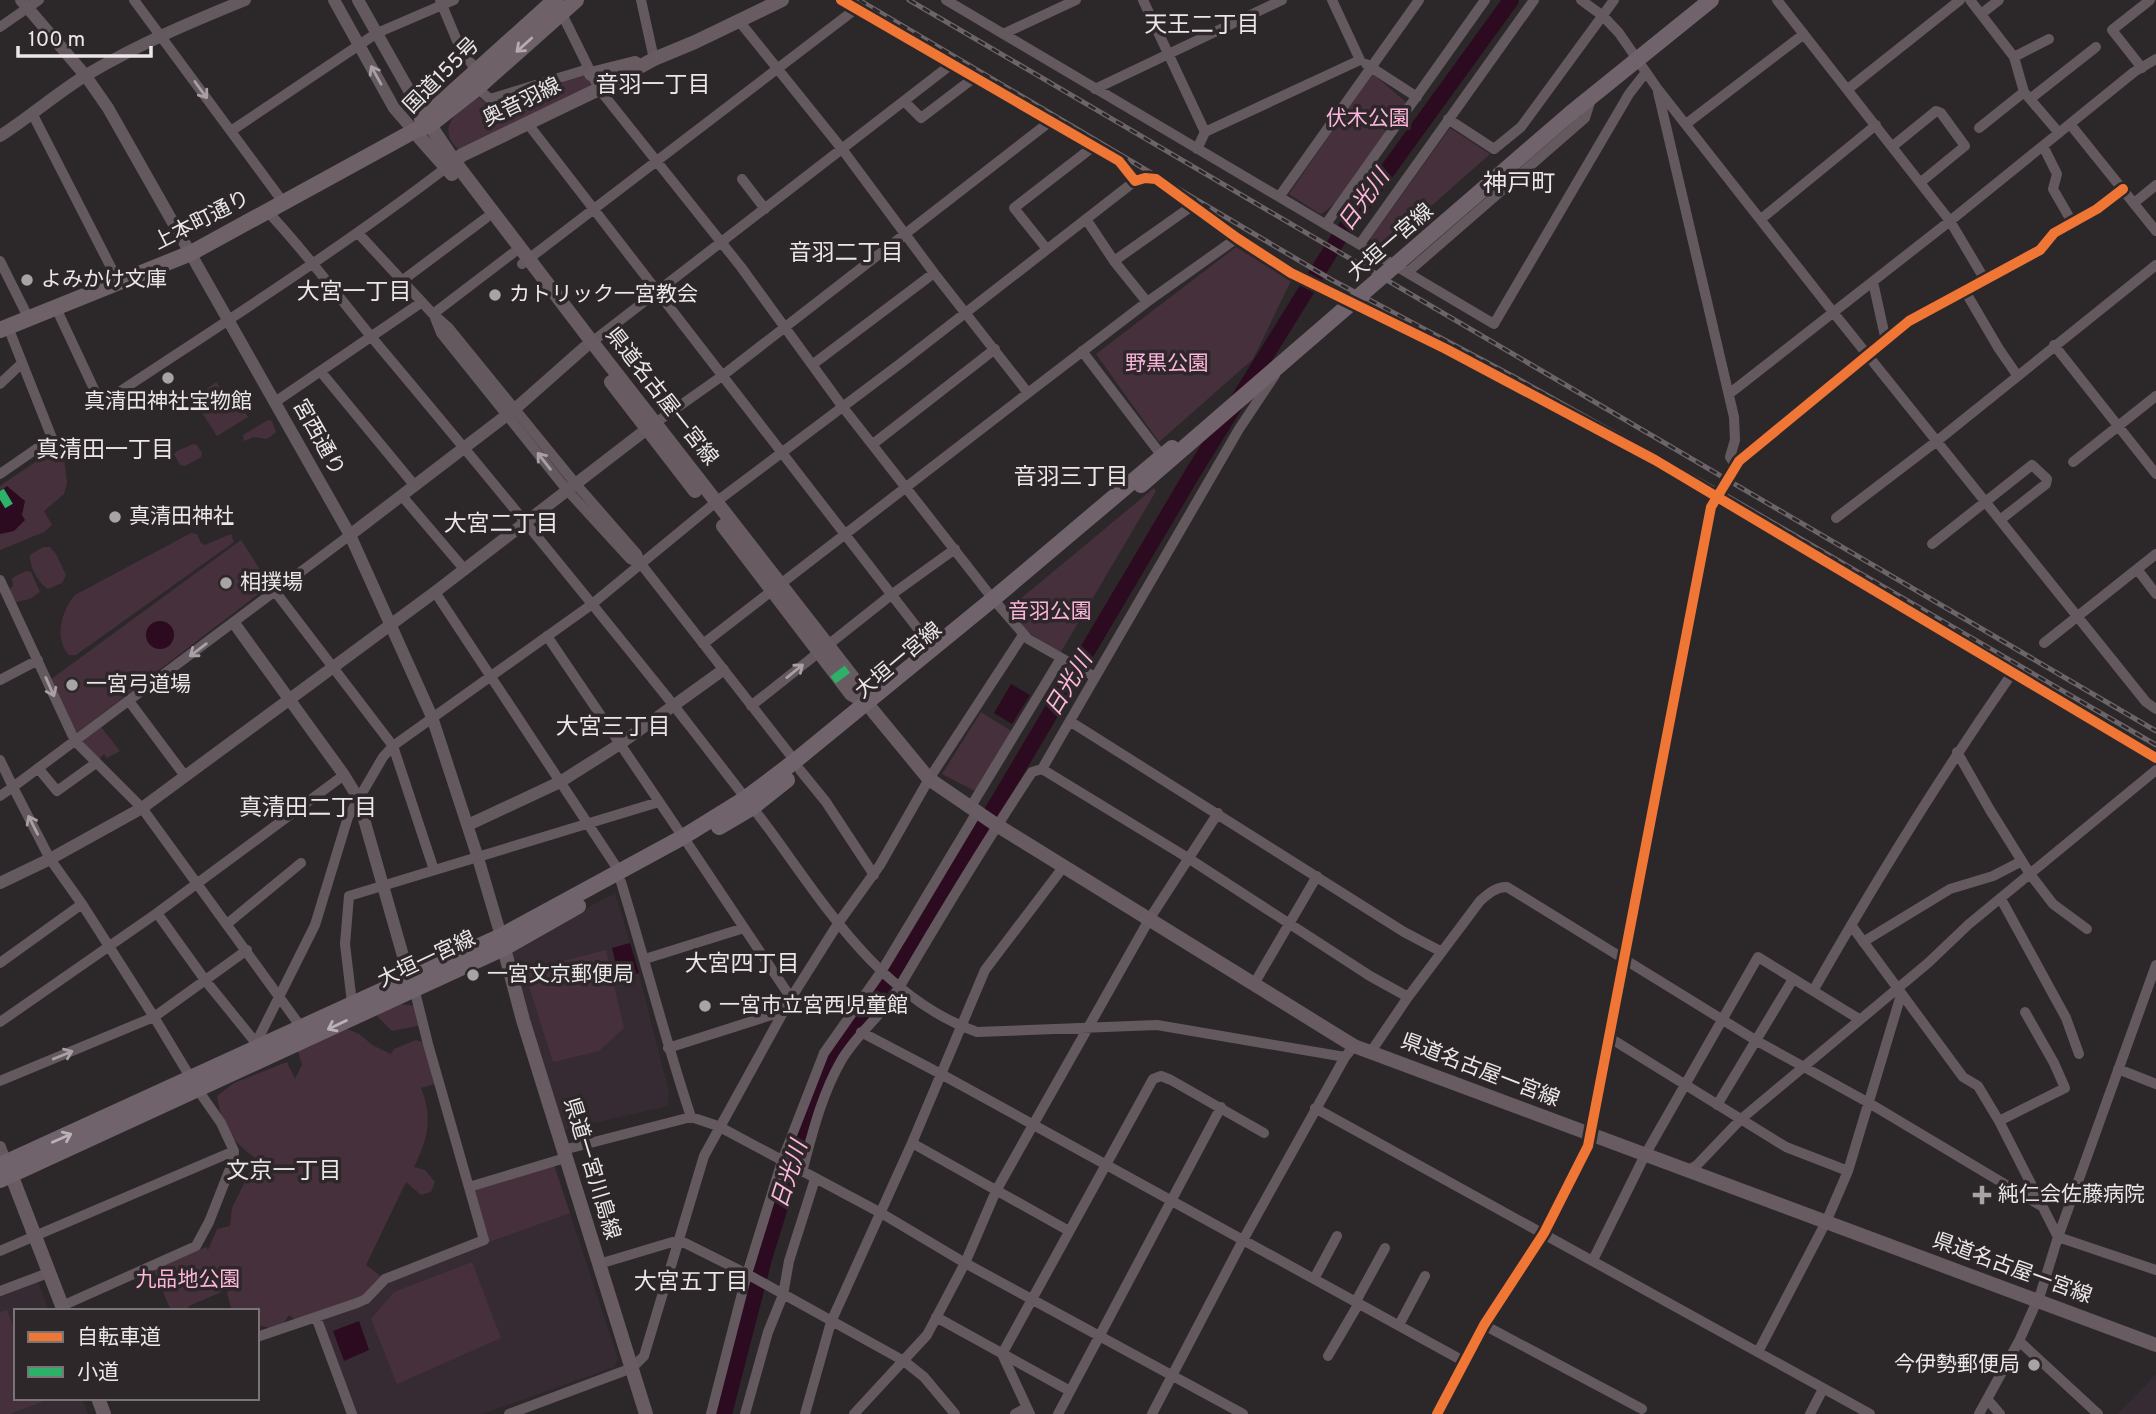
<svg xmlns="http://www.w3.org/2000/svg" width="2156" height="1414" font-family="Overpass,'Noto Sans JP',sans-serif">
<style>
.built{fill:#362b32}
.green{fill:#46303b}
.water{fill:#2c0b20}
.lines{fill:none;stroke-linecap:round;stroke-linejoin:round}
.river{stroke:#2c0b20;stroke-width:16}
.minor{stroke:#655960;stroke-width:10}
.tertiary{stroke:#655960;stroke-width:12}
.secondary{stroke:#685b62;stroke-width:14}
.primary{stroke:#71636b;stroke-width:16}
.trunk{stroke:#6f6168;stroke-width:16}
.rail-casing{stroke:#6c6469;stroke-width:5}
.rail{stroke:#2d272a;stroke-width:2.5;stroke-dasharray:8;stroke-linecap:butt}
.primary-bridge{stroke:#71636b;stroke-width:16}
.quiet{stroke:#2db169;stroke-width:9;stroke-dasharray:18 9;stroke-linecap:butt}
.cycleway-casing{stroke:#2d272a;stroke-width:15}
.cycleway{stroke:#f07635;stroke-width:10}
.oneway{stroke:#b3abaf}
.oneway2{stroke:#a8a0a4}
.oneway3{stroke:#bab2b7}
.poi-dot{fill:#a8a4a6;stroke:#2d272a;stroke-width:2.5}
.labels{text-anchor:middle;dominant-baseline:central;stroke-width:7;stroke-linejoin:round;paint-order:stroke}
.street-label{font-size:21px;fill:#ebe7e9;stroke:#2d272a}
.park-label{font-size:21px;fill:#fcb4db;stroke:#2d272a}
.poi-label{font-size:21px;fill:#ebe7e9;stroke:#2d272a;text-anchor:start}
.neighbourhood-label{font-size:23px;fill:#ebe7e9;stroke:#2d272a}
.water-label{font-size:23px;font-style:italic;fill:#fdb6dc;stroke:#2d272a}
.quarter-label{font-size:24px;fill:#ebe7e9;stroke:#2d272a}
</style>
<rect width="100%" height="100%" fill="#2c282a"/>
<!-- built -->
<path class="built" d="M615 893 635 959 669 1092 668 1106 564 1130 558 1127 511 956 515 947Z
M552 1159 618 1359 614 1367 482 1414H349L314 1323 386 1283 488 1242 471 1187Z
M37 1279 49 1311H16V1398H82L88 1414H0V1295Z
M2156 1374V1414H2118Z"/>
<!-- green -->
<path class="green" d="M1372 73 1407 103C1393 123 1338 210 1320 214L1289 194Z
M583 75 591 79 590 86 458 149C435 127 458 111 478 97L488 104Z
M1450 128 1490 154 1385 247 1370 239Z
M1236 247 1291 281 1253 359 1159 442 1096 354Z
M216 382 226 395 233 394 248 417 217 436 193 399Z
M268 420 272 421 276 432 267 439 254 437 244 441 243 435Z
M193 444 197 445 202 453 201 457 185 466 180 465 174 454 177 451Z
M50 452 58 453 64 458 67 483 64 494 44 511 52 525 44 532 0 550V486Z
M1154 488 1156 491 1061 652C1038 642 1023 629 1007 610Z
M191 533 197 534 201 543 205 545 231 534 234 542 76 655H69C54 639 61 611 75 595Z
M241 540 270 585 78 732 73 731 50 680Z
M43 547H50L56 554 66 575 62 583 48 589C39 584 29 566 30 555Z
M26 571 31 572 40 592 30 599 16 602 8 590 13 586 12 578Z
M981 712 1016 734 979 793 942 774Z
M101 727 120 751 107 758 104 754 96 763 80 743Z
M606 950 624 1028 599 1051 553 1062 524 971Z
M400 1004 417 1006 423 1025 392 1031 375 1014Z
M347 1029 359 1034 374 1046 391 1054 394 1049 416 1040 428 1044 438 1083 421 1088C433 1118 428 1139 414 1167L425 1170 435 1182 431 1192 421 1195 406 1182 366 1265 385 1279 366 1299 299 1323 289 1315 279 1330 259 1325 257 1311H241L231 1308 227 1293 233 1283 219 1274 227 1287 226 1290 189 1306 188 1311H171L153 1268 206 1247 208 1250 217 1229 230 1226 232 1208 256 1159C229 1137 223 1131 217 1096L234 1083 287 1062 295 1079 302 1065 298 1051 324 1036Z
M552 1159 570 1213 489 1242 471 1187Z
M472 1262 501 1338 397 1384 371 1319 394 1292Z
M7 1310 16 1333V1398H40L42 1402 10 1414H0V1312Z"/>
<!-- water -->
<path class="water" d="M7 486 25 501 22 515 25 520 14 531 0 534V491Z
M146 635a14 14 0 1 1 28 0a14 14 0 1 1-28 0Z
M1011 684 1030 695 1012 724 994 713Z
M630 943 639 973 619 979 612 948Z
M359 1321 369 1350 344 1361 333 1331Z"/>
<g class="lines">
<!-- river -->
<path class="river" d="M724 1414 764 1259 808 1116 826 1067 847 1034 913 945 1194 471 1340 236 1511 0"/>
<!-- minor -->
<path class="minor" d="M134 0 283 202
M440 0 460 48 476 70
M641 0 654 59
M841 0 1119 161 1135 181 1145 178 1156 179 1237 238 1291 273 1446 349 1655 460 2156 758
M946 0 1494 324 1629 94 1646 72
M1143 0 1205 132
M1581 0 1603 16 1619 33 1657 88 1833 312 2146 702 2156 709
M1777 0 1950 221 1985 280
M1970 0 2014 57 2024 92 2059 133
M561 12 599 89 741 267 842 406 993 599 1028 639 1095 677
M1981 14 1999 0
M739 21 842 149 934 273 1028 393
M0 27 39 0
M1003 34 1076 0
M2014 57 2049 39
M1366 64 1417 97
M2142 68 2112 30 2150 0
M477 88 490 99 588 69
M1095 89 1282 0
M1848 89 1960 0
M1658 92 1734 417 1735 440 1730 457 1736 467
M2030 99 2096 47
M904 101 921 118 975 77
M33 115 119 283
M1448 119 1494 149 1521 127 1614 0
M528 124 932 647
M1686 124 1804 34
M2070 124 2156 231
M1979 128 2024 92
M231 131 377 33 454 0
M1893 146 1936 111 1941 113 1965 146 1921 182
M2043 146 2057 174 2053 189 2072 222
M1197 149 1205 132 1360 60 1332 0
M742 179 765 209
M1279 197 1419 0
M2134 203 2156 185
M267 211C308 254 341 301 379 346 479 465 578 586 675 707 706 747 738 788 769 829 826 907 881 998 977 1032L1157 1025 1345 1057 1354 1046
M1086 219 1114 261 1147 302
M1761 219 1876 125
M1326 224 1485 0
M358 233 433 314 448 327 575 483 637 554 641 564 795 761
M1360 244 1534 0
M1046 248 1014 208 1094 146
M0 261 29 319
M1114 261 1192 206
M522 264 853 11V7
M1408 272 1585 118 1591 99
M403 280 486 218
M1873 282 1886 341
M1965 291 1999 349 2017 375
M56 308 101 404C217 327 336 252 447 167
M433 314 513 253
M435 318 441 333 567 490 630 559 641 564
M588 345 953 63
M2054 345 2156 474
M1082 351 1162 456
M812 365 934 273
M321 372 415 486
M0 384 21 364
M1729 394 1950 221 2134 72 2156 59
M275 402 422 302
M651 426 722 376 1052 120
M873 444 995 349
M2073 462 2156 396
M0 474 52 438 8 327
M402 496 465 570
M1836 518 1937 441 2156 265
M1932 544 2032 465 2047 479 2046 484 2000 520
M2137 569 2156 594
M0 580 75 741 142 808 301 1027
M274 590 393 746 434 870
M435 592 619 871
M547 636 683 837
M2044 643 2156 554
M703 644 1028 393 1147 302 1237 238
M0 680 38 660
M129 701 185 776
M751 706 891 595 955 549
M1071 722 1404 932 1442 952
M1957 752 1990 810 2030 874 2053 904 2087 929
M0 760 13 787 350 535
M38 768 57 791 96 763
M1042 769 1188 858 1370 976 1408 997
M800 770 826 802 874 875
M0 796 13 787 50 859 82 904 154 1017 0 1081
M970 808 1061 658
M688 844 791 998
M621 882C645 960 665 1039 691 1117
M2001 899 2066 1018 2079 1054
M157 913 205 980 256 1043
M227 924 301 863
M1851 925 1963 1077 1978 1086 1999 1121 2058 1237 2156 1270
M1863 942 1950 889 1993 876 2022 861
M645 959 744 928
M0 963 82 904
M1254 984 1317 876
M1813 991C1875 882 1941 775 2013 672
M352 1003 345 944 349 896 659 802
M0 1022 157 913 344 775
M861 1032 941 1074 1465 1362
M1610 1038 1786 1147 1848 1171
M668 1048 784 1011
M256 1049V1043L315 925 348 817 383 757 393 746 591 605 716 502 901 363 1135 181
M1370 1053 1408 997 1480 901C1488 894 1495 887 1507 887L1757 1041 1869 1103 2043 1207
M2118 1069 2156 1084
M1717 1105 1793 979
M1315 1108 1870 1414
M1999 1121 2065 1088 2054 1063 2025 1012
M912 1143 1069 1231
M563 1150 691 1117 718 1126 881 1213 965 1263 1243 1414
M1688 1170 1697 1165 1740 1120 1928 963 1969 924 2156 770
M802 1172C812 1135 821 1096 841 1061 857 1033 885 1013 900 986 942 914 986 842 1032 772L1042 769 1239 429 1275 375
M469 1187 565 1158
M0 1251 234 1151
M1593 1260 1645 1155 1758 957 1859 1019
M599 1264 679 1240 747 1274 904 1361 924 1377 955 1414
M1314 1279 1337 1236
M0 1291 48 1273
M1356 1301 1385 1248
M62 1306 196 1246 209 1222 233 1161 234 1151 221 1123 198 1090 154 1017 247 950
M316 1317 352 1414
M936 1317 1070 1391
M1399 1325 1425 1276
M1484 1325 1642 1409
M257 1337 357 1303 366 1299 385 1279 484 1240 428 1044 414 988
M2019 1341 2098 1414
M1758 1352 1826 1222 1848 1171 1901 995
M1328 1356 1359 1303
M1987 1399 2000 1414
M509 1414 632 1368 644 1356 704 1156 791 998 839 922 880 865 929 779 1023 635
M711 1414 747 1274 782 1161 824 1053 881 972 977 812
M745 1414 768 1332 783 1295 789 1261 815 1179
M805 1414 831 1322 912 1143 985 970 1064 866
M854 1414 927 1335 965 1263 996 1191 1033 1125 1150 918 1218 813
M1015 1414 1026 1408
M1030 1414 1002 1354 1153 1079 1161 1076 1171 1080 1264 1133
M1058 1414 1221 1107
M1152 1414 1243 1240 1345 1057
M1437 1414 1484 1325 1544 1233 1588 1146 1711 507 1739 461 1909 321 2040 250 2054 233 2097 209 2123 189
M1810 1414 1823 1389
M1979 1414 2019 1341 2041 1292 2058 1237 2156 965"/>
<!-- tertiary -->
<path class="tertiary" d="M21 0 85 75 108 108 350 535 432 717 478 858 501 936
M334 0 394 108 414 131
M358 0 424 117
M0 136C30 117 58 92 88 74 139 44 191 22 245 0
M350 535 516 408 585 347
M234 623 344 775 358 798 409 977
M468 825 560 782 620 744 723 670
M0 883 50 859 142 808 435 592 647 429
M0 1147 6 1163"/>
<!-- secondary -->
<path class="secondary" d="M591 74 635 63
M425 118 454 161 592 342 861 688 866 702 873 711 929 779 995 824 1354 1046 2156 1345
M414 131 452 174
M448 167 462 155 599 89 654 59 695 42 782 0
M611 382 695 491
M723 526 851 694 866 702
M501 937 523 1020 646 1414
M7 1164 64 1311
M98 1398 104 1414"/>
<!-- primary -->
<path class="primary" d="M1571 113 1711 0
M719 827 753 807 787 780
M0 1165 501 936 683 837 746 798 795 761 993 599 1172 448
M0 1180 504 948 578 906"/>
<!-- trunk -->
<path class="trunk" d="M422 120 555 0
M0 330 191 253 414 131 430 125 477 88 576 0"/>
<!-- rail casing -->
<g class="rail-casing">
<path id="rail" d="M859 0 1332 280 1518 379 1720 492 2156 745
M909 0 2156 731"/>
</g>
<!-- rail -->
<use href="#rail" class="rail"/>
<!-- primary-bridge -->
<path class="primary-bridge" d="M1141 485 1571 113"/>
<!-- quiet -->
<path class="quiet" d="M0 491 9 506
M833 680 853 665"/>
<!-- cycleway casing -->
<g class="cycleway-casing">
<path id="cycleway" d="M841 0 1119 161 1135 181 1145 178 1156 179 1237 238 1291 273 1446 349 1655 460 2156 758
M1437 1414 1484 1325 1544 1233 1588 1146 1711 507 1739 461 1909 321 2040 250 2054 233 2097 209 2123 189"/>
</g>
<!-- cycleway -->
<use href="#cycleway" class="cycleway"/>
</g>
<!-- one-way arrows -->
<defs><path id="oneway-shaft" d="M-6 0H5M1.5-3L5.5 0L1.5 3" fill="none" stroke-width="1.6" stroke-linecap="round" stroke-linejoin="round" transform="scale(1.75)"/></defs>
<use class="oneway" href="#oneway-shaft" transform="translate(524 45) rotate(138)"/>
<g class="oneway2">
<use href="#oneway-shaft" transform="translate(376 75) rotate(-119)"/>
<use href="#oneway-shaft" transform="translate(201 90) rotate(54)"/>
<use href="#oneway-shaft" transform="translate(544 461) rotate(-128)"/>
<use href="#oneway-shaft" transform="translate(198 650) rotate(143)"/>
<use href="#oneway-shaft" transform="translate(795 671) rotate(-39)"/>
<use href="#oneway-shaft" transform="translate(50 687) rotate(66)"/>
<use href="#oneway-shaft" transform="translate(33 825) rotate(-117)"/>
<use href="#oneway-shaft" transform="translate(63 1055) rotate(-22)"/>
</g>
<g class="oneway3">
<use href="#oneway-shaft" transform="translate(337 1025) rotate(154)"/>
<use href="#oneway-shaft" transform="translate(62 1138) rotate(-24)"/>
</g>
<!-- markers -->
<g class="poi-dot">
<circle cx="27" cy="280" r="7"/>
<circle cx="495" cy="295" r="7"/>
<circle cx="168" cy="378" r="7"/>
<circle cx="115" cy="517" r="7"/>
<circle cx="226" cy="583" r="7"/>
<circle cx="72" cy="685" r="7"/>
<circle cx="473" cy="975" r="7"/>
<circle cx="705" cy="1006" r="7"/>
<path d="M1978.5 1184.5h7v7h7v7h-7v7h-7v-7h-7v-7h7z"/>
<circle cx="2034" cy="1365" r="7"/>
</g>
<g class="labels">
<!-- street labels -->
<g class="street-label">
<text transform="translate(442 76) rotate(-45)">国道155号</text>
<text transform="translate(522 103) rotate(-26)">奥音羽線</text>
<text transform="translate(202 221) rotate(-27)">上本町通り</text>
<text transform="translate(1391 243) rotate(-41)">大垣一宮線</text>
<text transform="translate(661 397) rotate(52)">県道名古屋一宮線</text>
<text transform="translate(318 438) rotate(61)">宮西通り</text>
<text transform="translate(899 661) rotate(-40)">大垣一宮線</text>
<text transform="translate(427 960) rotate(-25)">大垣一宮線</text>
<text transform="translate(1480 1071) rotate(21)">県道名古屋一宮線</text>
<text transform="translate(591 1169) rotate(73)">県道一宮川島線</text>
<text transform="translate(2012 1269) rotate(20)">県道名古屋一宮線</text>
</g>
<!-- park labels -->
<g class="park-label">
<text x="1368" y="119">伏木公園</text>
<text x="1167" y="364">野黒公園</text>
<text x="1050" y="612">音羽公園</text>
<text x="188" y="1280">九品地公園</text>
</g>
<!-- poi labels -->
<g class="poi-label">
<text x="41" y="280">よみかけ文庫</text>
<text x="509" y="295">カトリック一宮教会</text>
<text x="168" y="402" text-anchor="middle">真清田神社宝物館</text>
<text x="129" y="517">真清田神社</text>
<text x="240" y="583">相撲場</text>
<text x="86" y="685">一宮弓道場</text>
<text x="487" y="975">一宮文京郵便局</text>
<text x="719" y="1006">一宮市立宮西児童館</text>
<text x="1998" y="1195">純仁会佐藤病院</text>
<text x="2020" y="1365" text-anchor="end">今伊勢郵便局</text>
</g>
<!-- neighbourhood labels -->
<g class="neighbourhood-label">
<text x="1202" y="26">天王二丁目</text>
<text x="653" y="86">音羽一丁目</text>
<text x="846" y="254">音羽二丁目</text>
<text x="354" y="293">大宮一丁目</text>
<text x="105" y="451">真清田一丁目</text>
<text x="1071" y="478">音羽三丁目</text>
<text x="501" y="525">大宮二丁目</text>
<text x="613" y="728">大宮三丁目</text>
<text x="308" y="809">真清田二丁目</text>
<text x="742" y="965">大宮四丁目</text>
<text x="284" y="1172">文京一丁目</text>
<text x="691" y="1283">大宮五丁目</text>
</g>
<!-- water labels -->
<g class="water-label">
<text transform="translate(1365 201) rotate(-54)">日光川</text>
<text transform="translate(1070 685) rotate(-59)">日光川</text>
<text transform="translate(791 1175) rotate(-72)">日光川</text>
</g>
<!-- quarter labels -->
<g class="quarter-label">
<text x="1519" y="185">神戸町</text>
</g>
</g>
<!-- legend -->
<rect x="14" y="1309" width="245" height="91" fill="#2d272a" stroke="#797476" stroke-width="2"/>
<rect x="28" y="1332" width="35" height="10" fill="#f07635" stroke="#797476" stroke-width="2"/>
<text x="77" y="1344" font-size="21" fill="#ebe7e9">自転車道</text>
<rect x="28" y="1367" width="35" height="10" fill="#2db169" stroke="#797476" stroke-width="2"/>
<text x="77" y="1379" font-size="21" fill="#ebe7e9">小道</text>
<!-- scale -->
<path d="M18 46v10h133v-10" fill="none" stroke="#ebe7e9" stroke-width="3.5"/>
<text x="28" y="46" font-size="21" fill="#ebe7e9" stroke="#2d272a" stroke-width="5" paint-order="stroke">100 m</text>
</svg>
